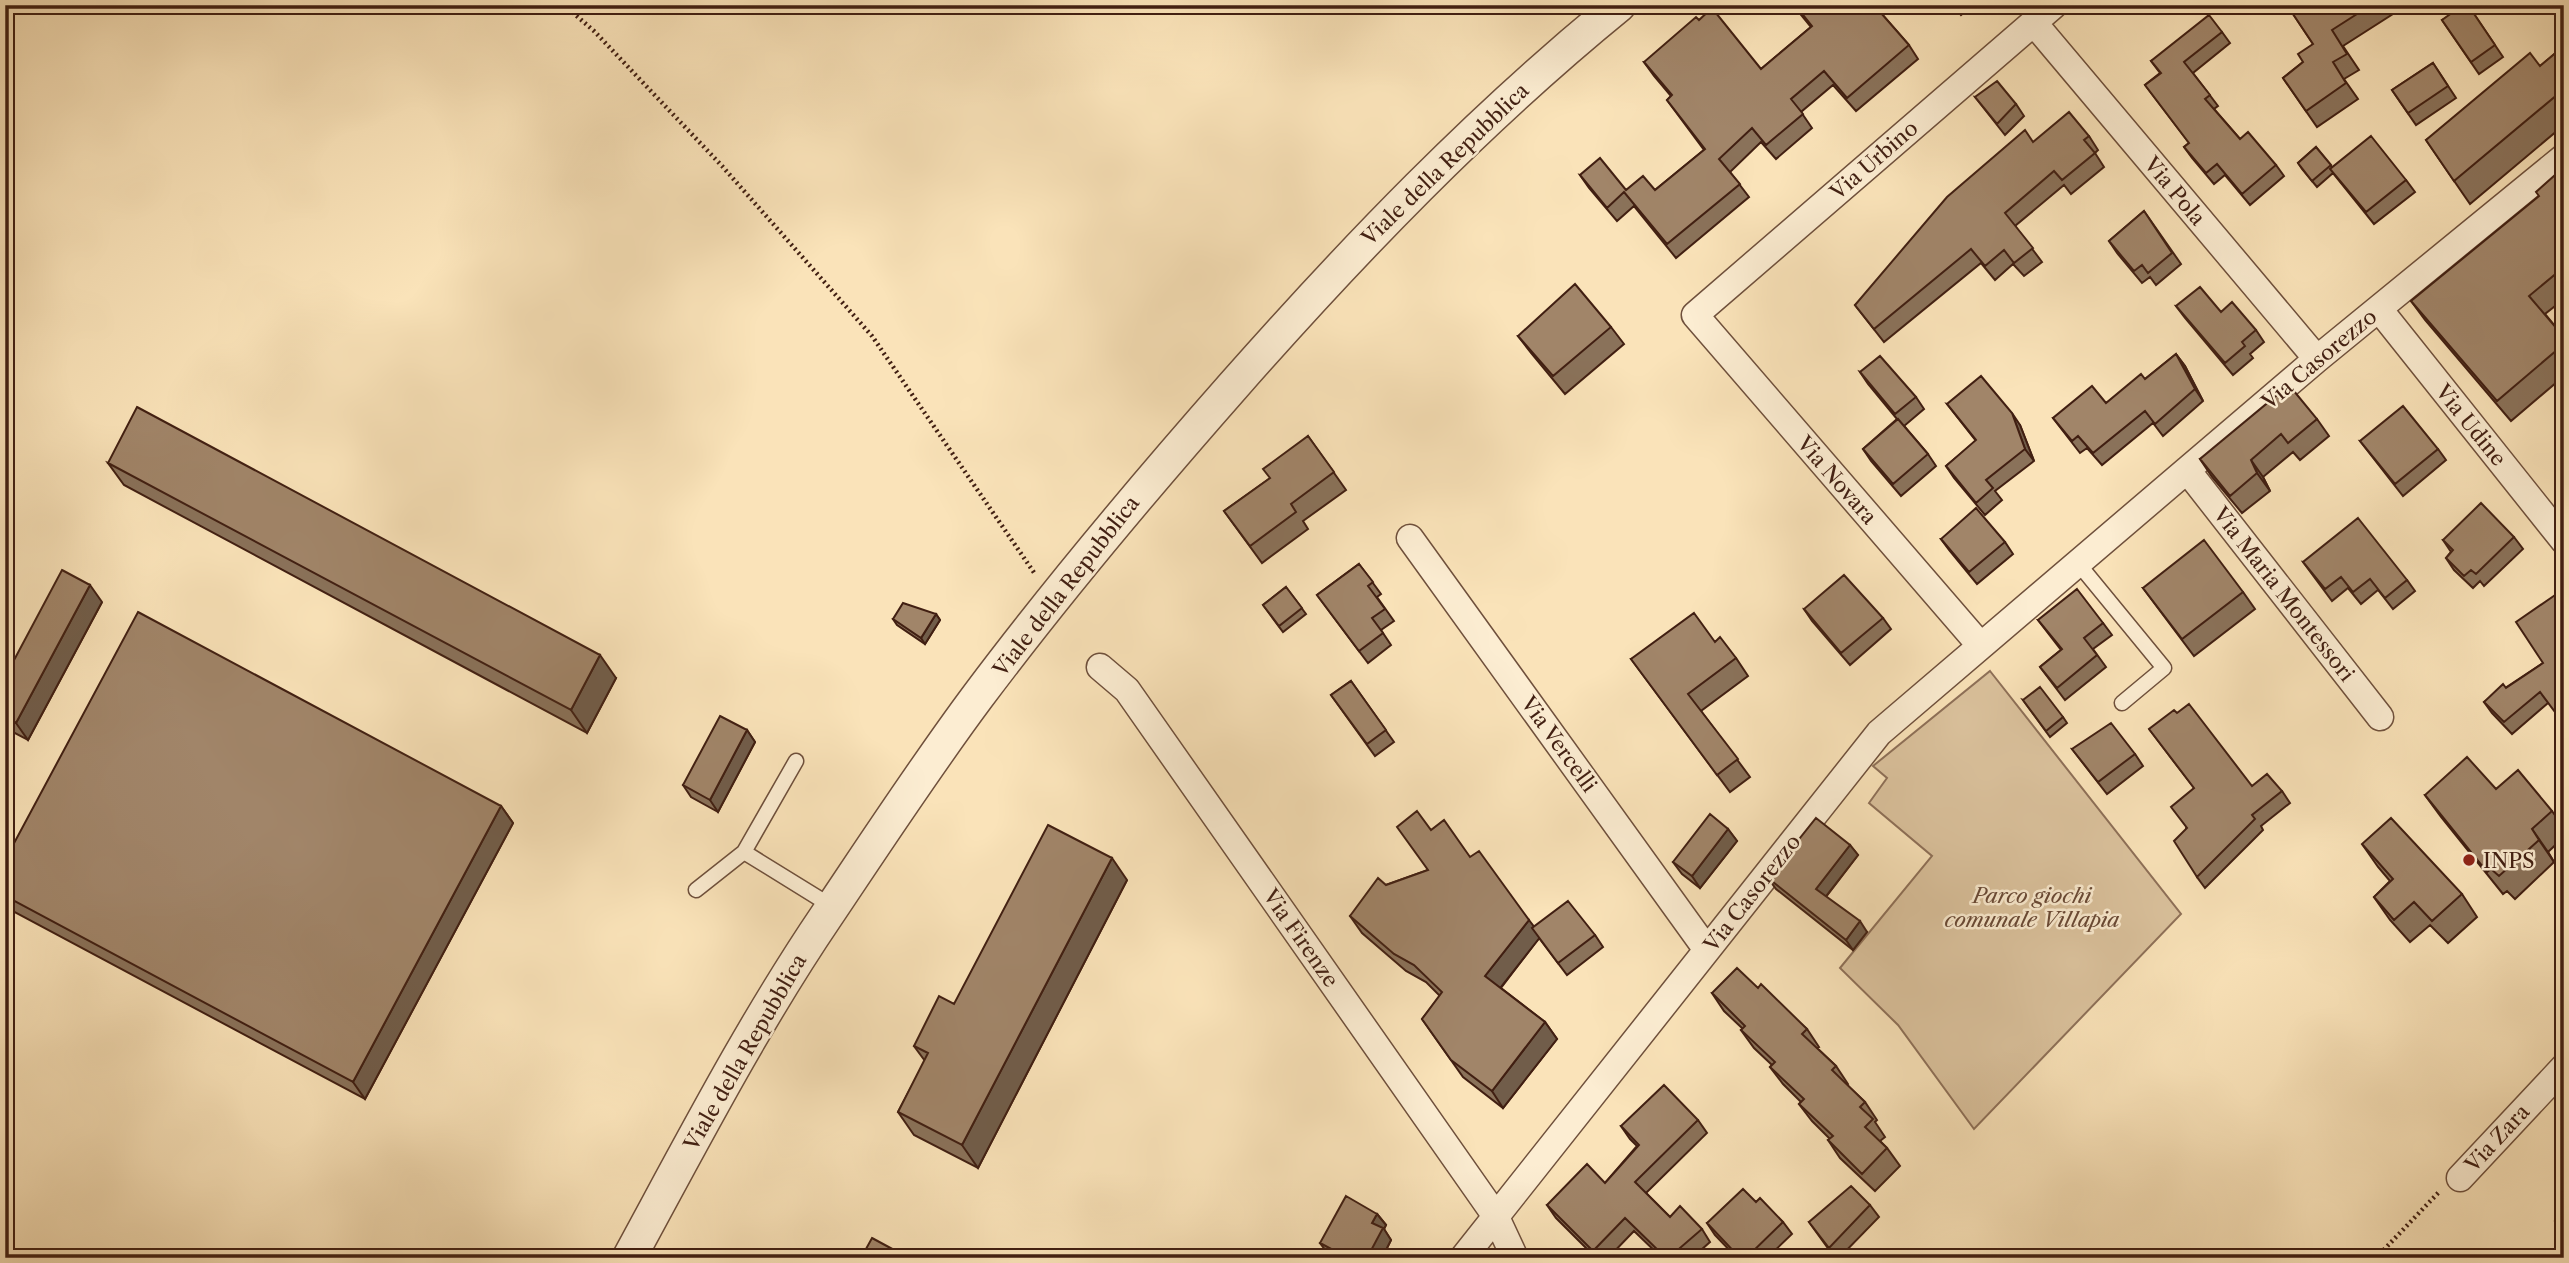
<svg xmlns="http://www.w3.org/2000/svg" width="2569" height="1263" font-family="'Libre Caslon Text',serif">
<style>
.green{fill:#dbc29d;stroke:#8e7058;stroke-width:2}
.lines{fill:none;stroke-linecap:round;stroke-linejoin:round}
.service-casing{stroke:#6f503c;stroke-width:17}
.minor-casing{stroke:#6f503c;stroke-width:29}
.tertiary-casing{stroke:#6f503c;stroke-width:36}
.path{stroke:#411f12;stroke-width:4.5;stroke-dasharray:2 3.5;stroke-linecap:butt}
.service{stroke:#fcedd2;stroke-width:14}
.minor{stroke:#fcedd2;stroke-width:26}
.tertiary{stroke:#fcedd2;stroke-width:33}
.wall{fill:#8a725a;stroke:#411f12;stroke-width:2}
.shaded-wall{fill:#715d4a;stroke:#411f12;stroke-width:2}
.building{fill:#a18569;stroke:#411f12;stroke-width:2}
.poi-dot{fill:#8f2418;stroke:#fcedd2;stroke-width:2.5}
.labels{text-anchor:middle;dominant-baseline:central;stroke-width:5;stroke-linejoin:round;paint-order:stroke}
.street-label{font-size:21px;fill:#411f12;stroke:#fcedd2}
.poi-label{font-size:21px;fill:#411f12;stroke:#fcedd2;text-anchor:start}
.park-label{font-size:21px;font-style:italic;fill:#684835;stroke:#fcedd2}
</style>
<rect width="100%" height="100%" fill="#fae3b9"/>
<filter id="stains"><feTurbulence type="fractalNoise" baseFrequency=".00286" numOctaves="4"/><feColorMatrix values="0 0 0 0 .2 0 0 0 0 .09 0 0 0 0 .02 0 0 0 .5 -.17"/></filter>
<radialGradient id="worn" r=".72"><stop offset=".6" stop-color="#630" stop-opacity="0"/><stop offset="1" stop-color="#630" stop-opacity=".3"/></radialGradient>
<!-- green -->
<path class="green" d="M1990 671 2181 914 1974 1129 1898 1025 1840 968 1932 856 1869 803 1887 778 1873 766Z"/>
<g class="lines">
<!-- service casing -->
<g class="service-casing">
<path id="service" d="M2077 562 2164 668 2122 703
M744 852 796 761
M696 890 744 852 833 907"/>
</g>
<!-- minor casing -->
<g class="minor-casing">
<path id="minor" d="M2034 23 2317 359
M2379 309 2564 541
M2187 470 2380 717
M1410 538 1707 950
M1980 645 1695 315 2054 5
M1100 667 1127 690 1495 1215 1515 1258
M2460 1178 2564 1067
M1463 1258 1879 733 2317 359 2564 157"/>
</g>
<!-- tertiary casing -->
<g class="tertiary-casing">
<path id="tertiary" d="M629 1258C692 1142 753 1024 827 915 876 842 925 767 978 696 1059 588 1145 486 1234 385 1354 249 1479 119 1619 5"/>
</g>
<!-- path -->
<path class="path" d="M564 5 594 31 722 166 872 336 1035 574
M2376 1258 2439 1192"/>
<!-- service -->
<use href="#service" class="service"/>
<!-- minor -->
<use href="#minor" class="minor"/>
<!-- tertiary -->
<use href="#tertiary" class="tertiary"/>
</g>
<!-- wall -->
<path class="wall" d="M1793 5H1874L1909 45 1918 59 1856 111 1833 85 1801 112 1812 128 1776 159 1761 142 1730 172 1749 197 1676 258 1634 206 1617 221 1589 188 1580 175 1626 190H1655L1704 150 1667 100 1671 96 1654 76 1644 62 1761 69 1811 27Z
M1953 5H1973L1961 15Z
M2287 5H2407L2343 46 2359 70 2344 79 2358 99 2317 127 2283 78 2303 62 2313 44Z
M2468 5 2503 57 2479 74 2442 20Z
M2222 32 2230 43 2193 73 2218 106 2214 109 2240 139 2276 165 2284 176 2250 205 2225 175 2214 184 2192 158 2184 147 2189 143 2145 85 2160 73 2151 61Z
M2564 46V125L2470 204 2426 140 2540 66Z
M2433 63 2456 98 2416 125 2392 90Z
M1975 97 2016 104 2024 116 2005 135Z
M2089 136 2098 150 2095 153 2104 167 2071 194 2064 185 2015 226 2042 262 2024 276 2013 264 1995 280 1981 263 1884 342 1855 305 2033 142Z
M2316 147 2332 167 2406 180 2415 192 2374 224 2333 173 2317 187 2302 169 2298 163Z
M2564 167V299L2545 314 2564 337V376L2511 421 2425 320 2411 301 2539 197Z
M2144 211 2181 264 2156 285 2150 277 2142 283 2117 253 2109 241Z
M2176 306 2221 312 2256 330 2264 342 2250 354 2253 358 2233 375 2185 318Z
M1611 327 1624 344 1565 394 1531 353 1518 336Z
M2176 354 2185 366 2203 401 2163 436 2153 423 2102 465 2087 448 2080 453 2053 418 2106 403 2145 379Z
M1860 372 1916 397 1924 409 1904 426 1928 454 1936 466 1901 496 1871 461 1863 449 1897 419 1868 384Z
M1947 404 2020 425 2034 461 1995 491 2002 500 1985 515 1954 478 1946 466 1976 441Z
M2317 419 2329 436 2300 460 2293 452 2263 477 2270 491 2242 513 2212 477 2200 459Z
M1308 436 1346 490 1303 521 1308 529 1262 563 1224 511 1269 479Z
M2360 441 2438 449 2446 460 2403 496Z
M108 463 616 678 587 733 124 485Z
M2514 537 2523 549 2484 586 2480 581 2473 588 2454 570 2446 558 2451 552 2443 540Z
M1941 539 2005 542 2013 554 1977 584 1949 550Z
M2303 562 2407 580 2415 591 2393 609 2378 590 2361 604 2348 588 2332 601Z
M1359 564 1381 594 1377 597 1394 621 1381 630 1391 645 1368 663 1317 595Z
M1286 587 1306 614 1283 632 1263 605Z
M2143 588 2243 592 2255 609 2194 656Z
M2558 593 2548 703 2512 734 2492 713 2484 702 2543 663Z
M102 602 28 740 5 728V677Z
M1804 609 1883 618 1891 629 1850 665 1812 621Z
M936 614 940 620 925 644 897 625 893 619Z
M2038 620 2103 623 2112 635 2093 649 2106 667 2065 700 2040 667 2061 650Z
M1715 642 1736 658 1748 676 1701 711 1750 777 1730 792 1631 659Z
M1351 681 1394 742 1375 756 1331 695Z
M2023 700 2063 717 2067 723 2050 737Z
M2149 729 2252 786 2282 791 2290 803 2261 826 2263 830 2205 888 2197 877 2186 829 2194 788Z
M747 730 755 742 718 812 691 797 683 785Z
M2072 749 2135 754 2143 766 2107 794Z
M2496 789 2552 811 2564 828V837L2548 852 2554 862 2515 899 2507 891 2503 894 2441 817 2425 795Z
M501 806 513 823 365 1099 5 907V860Z
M1728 829 1737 841 1700 888 1682 874 1673 862Z
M1431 830 1470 857 1534 927 1595 935 1603 947 1567 975 1539 938 1501 988 1545 1022 1557 1039 1503 1108 1463 1077 1422 1019 1440 996 1426 982 1406 971 1362 933 1350 916 1386 885 1428 870Z
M2362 844 2462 894 2477 917 2448 943 2430 925 2410 942 2390 920 2374 897 2390 881 2378 867Z
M1850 845 1858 855 1826 897 1867 932 1853 950 1776 889 1768 878Z
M1127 880 978 1168 914 1135 898 1112 925 1061 914 1046 954 1004Z
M1758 988 1807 1029 1819 1047 1817 1048 1836 1066 1848 1084 1847 1085 1865 1102 1877 1120 1875 1122 1885 1137 1880 1141 1887 1148 1900 1166 1875 1191 1840 1158 1828 1140 1830 1139 1812 1121 1799 1104 1801 1102 1783 1084 1770 1067 1772 1065 1754 1048 1741 1030 1743 1029 1724 1011 1712 993Z
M1698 1120 1707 1133 1646 1193 1670 1217 1702 1229 1710 1242 1692 1258H1662L1634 1231 1608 1258H1596L1556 1218 1547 1205 1605 1183 1637 1146 1630 1139 1621 1126Z
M1756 1202 1783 1222 1792 1234 1767 1258H1737L1715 1235 1707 1223Z
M1870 1205 1879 1217 1839 1258H1835L1809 1222Z
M1377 1214 1386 1225 1384 1229 1391 1240 1382 1258H1335L1329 1255 1320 1243Z"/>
<!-- shaded-wall -->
<path class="shaded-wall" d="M2176 354 2185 366 2203 401 2195 389Z
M2012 413 2020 425 2034 461 2025 449Z
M2251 460 2263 477 2270 491 2257 473Z
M90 585 102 602 28 740 16 723Z
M936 614 940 620 925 644 921 638Z
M600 655 616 678 587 733 571 710Z
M747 730 755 742 718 812 710 800Z
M501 806 513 823 365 1099 353 1082Z
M1728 829 1737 841 1700 888 1692 876Z
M2532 829 2548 852 2554 862 2539 840Z
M1850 845 1858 855 1823 900 1816 889Z
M1112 858 1127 880 978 1168 962 1145Z
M1529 920 1541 936 1497 992 1485 976Z
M1860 921 1867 932 1853 950 1846 940Z
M1545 1022 1557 1039 1503 1108 1492 1091Z
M1377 1214 1386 1225 1384 1229 1391 1240 1382 1258H1367L1372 1223Z"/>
<!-- building -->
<path class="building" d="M1795 5H1874L1909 45 1847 98 1824 71 1791 99 1803 114 1766 145 1752 128 1719 159 1740 184 1667 244 1624 192 1607 208 1580 175 1600 158 1626 190 1643 176 1655 190 1705 149 1667 100 1672 95 1644 62 1696 17 1699 20 1712 8 1761 69 1812 26Z
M2287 5H2371L2332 30 2347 54 2333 62 2346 83 2306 111 2283 78 2303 62 2298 54 2313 44Z
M2463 5H2468L2495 45 2471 62 2442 20Z
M2209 15 2222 32 2184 62 2210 95 2205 99 2240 139 2248 132 2276 165 2242 194 2217 164 2206 173 2184 147 2189 143 2145 85 2161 73 2151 61Z
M2564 46V89L2454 181 2426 140 2530 53 2540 66Z
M2433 63 2448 86 2408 113 2392 90Z
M1997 81 2016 104 1997 124 1975 97Z
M2069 112 2089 136 2084 140 2095 153 2062 180 2054 171 2005 213 2033 248 2014 263 2004 250 1985 266 1971 249 1874 329 1855 305 1947 197 2025 130 2033 142Z
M2371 136 2406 180 2366 212 2330 169Z
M2316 147 2331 165 2312 181 2298 163Z
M2564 167V267L2529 296 2564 337V344L2497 401 2411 301 2539 196 2536 192Z
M2144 211 2172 253 2148 273 2142 265 2134 271 2109 241Z
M1575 284 1611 327 1553 376 1518 336Z
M2200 287 2221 312 2232 302 2256 330 2242 342 2245 346 2225 363 2176 306Z
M2176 354 2195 389 2155 424 2145 411 2093 453 2078 436 2072 441 2053 418 2092 386 2106 403 2141 374 2145 379Z
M1880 356 1916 397 1895 414 1860 372Z
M1981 376 2012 413 2025 449 1986 480 1993 488 1976 503 1946 466 1976 440 1947 404Z
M2289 385 2317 419 2288 443 2281 434 2251 460 2257 473 2230 496 2200 459Z
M2403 406 2438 449 2395 484 2360 441Z
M137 407 600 655 571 710 108 463Z
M1898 419 1928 454 1893 484 1863 449Z
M1308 436 1334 472 1291 504 1296 512 1250 546 1224 511 1270 478 1263 469Z
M2481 503 2514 537 2476 574 2471 570 2464 576 2446 558 2453 550 2443 540Z
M1976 508 2005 542 1969 572 1941 539Z
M2358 518 2407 580 2385 598 2370 579 2353 592 2341 577 2325 589 2303 562Z
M2204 540 2243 592 2182 639 2143 588Z
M1359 564 1373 582 1368 586 1385 609 1372 618 1383 633 1359 651 1317 595Z
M62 570 90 585 16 723 5 717V677Z
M1844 575 1883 618 1841 653 1804 609Z
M1286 587 1302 608 1279 626 1263 605Z
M2077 589 2103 623 2084 638 2097 655 2057 688 2040 667 2062 649 2038 620Z
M2558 593 2564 601V724L2540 692 2504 722 2484 702 2503 684 2506 688 2543 663 2516 622Z
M903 603 936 614 921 638 893 619Z
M138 612 501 806 353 1082 5 896V860Z
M1694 613 1715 642 1720 637 1736 658 1688 694 1738 759 1717 775 1631 659Z
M1351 681 1386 730 1367 744 1331 695Z
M2040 687 2063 717 2046 731 2023 700Z
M2189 704 2252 786 2267 774 2282 791 2252 815 2255 819 2197 877 2174 841 2187 828 2171 807 2194 788 2149 729 2174 710 2177 713Z
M720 716 747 730 710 800 683 785Z
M2111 723 2135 754 2098 782 2072 749Z
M2467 757 2496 789 2518 770 2552 811 2532 829 2539 840 2499 876 2491 869 2487 872 2425 795Z
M1417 811 1431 830 1444 820 1470 857 1479 851 1529 920 1485 976 1545 1022 1492 1091 1451 1060 1422 1019 1442 992 1414 965 1394 954 1350 916 1378 878 1386 885 1428 870 1397 827Z
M1710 814 1728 829 1692 876 1673 862Z
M1816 818 1850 845 1816 889 1860 921 1846 940 1768 878Z
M2391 818 2462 894 2432 921 2414 902 2394 920 2374 897 2393 879 2362 844Z
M1048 825 1112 858 962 1145 898 1112 928 1053 914 1046 939 996 954 1004Z
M1568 901 1595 935 1558 963 1532 928Z
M1737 968 1758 988 1761 984 1807 1029 1802 1034 1836 1066 1832 1070 1865 1102 1860 1107 1873 1119 1865 1127 1887 1148 1862 1174 1828 1140 1833 1136 1799 1104 1804 1099 1770 1067 1775 1062 1741 1030 1745 1026 1712 993Z
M1664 1085 1698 1120 1635 1182 1670 1217 1680 1206 1702 1229 1673 1254 1677 1258H1669L1673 1254 1668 1258H1666L1625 1218 1593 1251 1547 1205 1587 1164 1605 1183 1639 1145 1621 1126Z
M1851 1186 1870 1205 1829 1248 1809 1222Z
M1743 1189 1756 1202 1760 1198 1783 1222 1746 1258H1740L1707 1223Z
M1346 1196 1377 1214 1372 1223 1383 1228 1367 1258H1348L1320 1243Z
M2564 1212V1230L2555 1221Z
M872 1238 909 1258H861Z"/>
<!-- markers -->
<circle class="poi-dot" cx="2469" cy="860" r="7"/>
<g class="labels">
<!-- street labels -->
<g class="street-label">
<text transform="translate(1874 160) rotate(-41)">Via Urbino</text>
<text transform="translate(1445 164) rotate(-44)">Viale della Repubblica</text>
<text transform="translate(2175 191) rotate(50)">Via Pola</text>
<text transform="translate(2319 359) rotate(-40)">Via Casorezzo</text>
<text transform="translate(2471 425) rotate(51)">Via Udine</text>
<text transform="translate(1837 480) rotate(49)">Via Novara</text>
<text transform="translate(1066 586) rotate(-52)">Viale della Repubblica</text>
<text transform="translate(2284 594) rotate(52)">Via Maria Montessori</text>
<text transform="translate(1559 744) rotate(54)">Via Vercelli</text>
<text transform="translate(1752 893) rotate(-52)">Via Casorezzo</text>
<text transform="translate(1301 938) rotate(55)">Via Firenze</text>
<text transform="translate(745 1052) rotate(-60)">Viale della Repubblica</text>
<text transform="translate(2497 1138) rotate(-47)">Via Zara</text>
</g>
<!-- poi labels -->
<g class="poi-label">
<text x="2483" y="860">INPS</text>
</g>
<!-- park labels -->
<g class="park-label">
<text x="2032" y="895">Parco giochi<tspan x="2032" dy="24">comunale Villapia</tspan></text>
</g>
</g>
<!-- margin -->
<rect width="2569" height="1263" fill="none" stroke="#fae3b9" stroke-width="28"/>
<rect x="7" y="7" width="2555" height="1249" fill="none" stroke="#411f12" stroke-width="3.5"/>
<rect x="14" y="14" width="2541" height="1235" fill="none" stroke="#411f12" stroke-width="2"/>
<rect width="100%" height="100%" filter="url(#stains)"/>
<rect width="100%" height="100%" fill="url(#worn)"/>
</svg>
